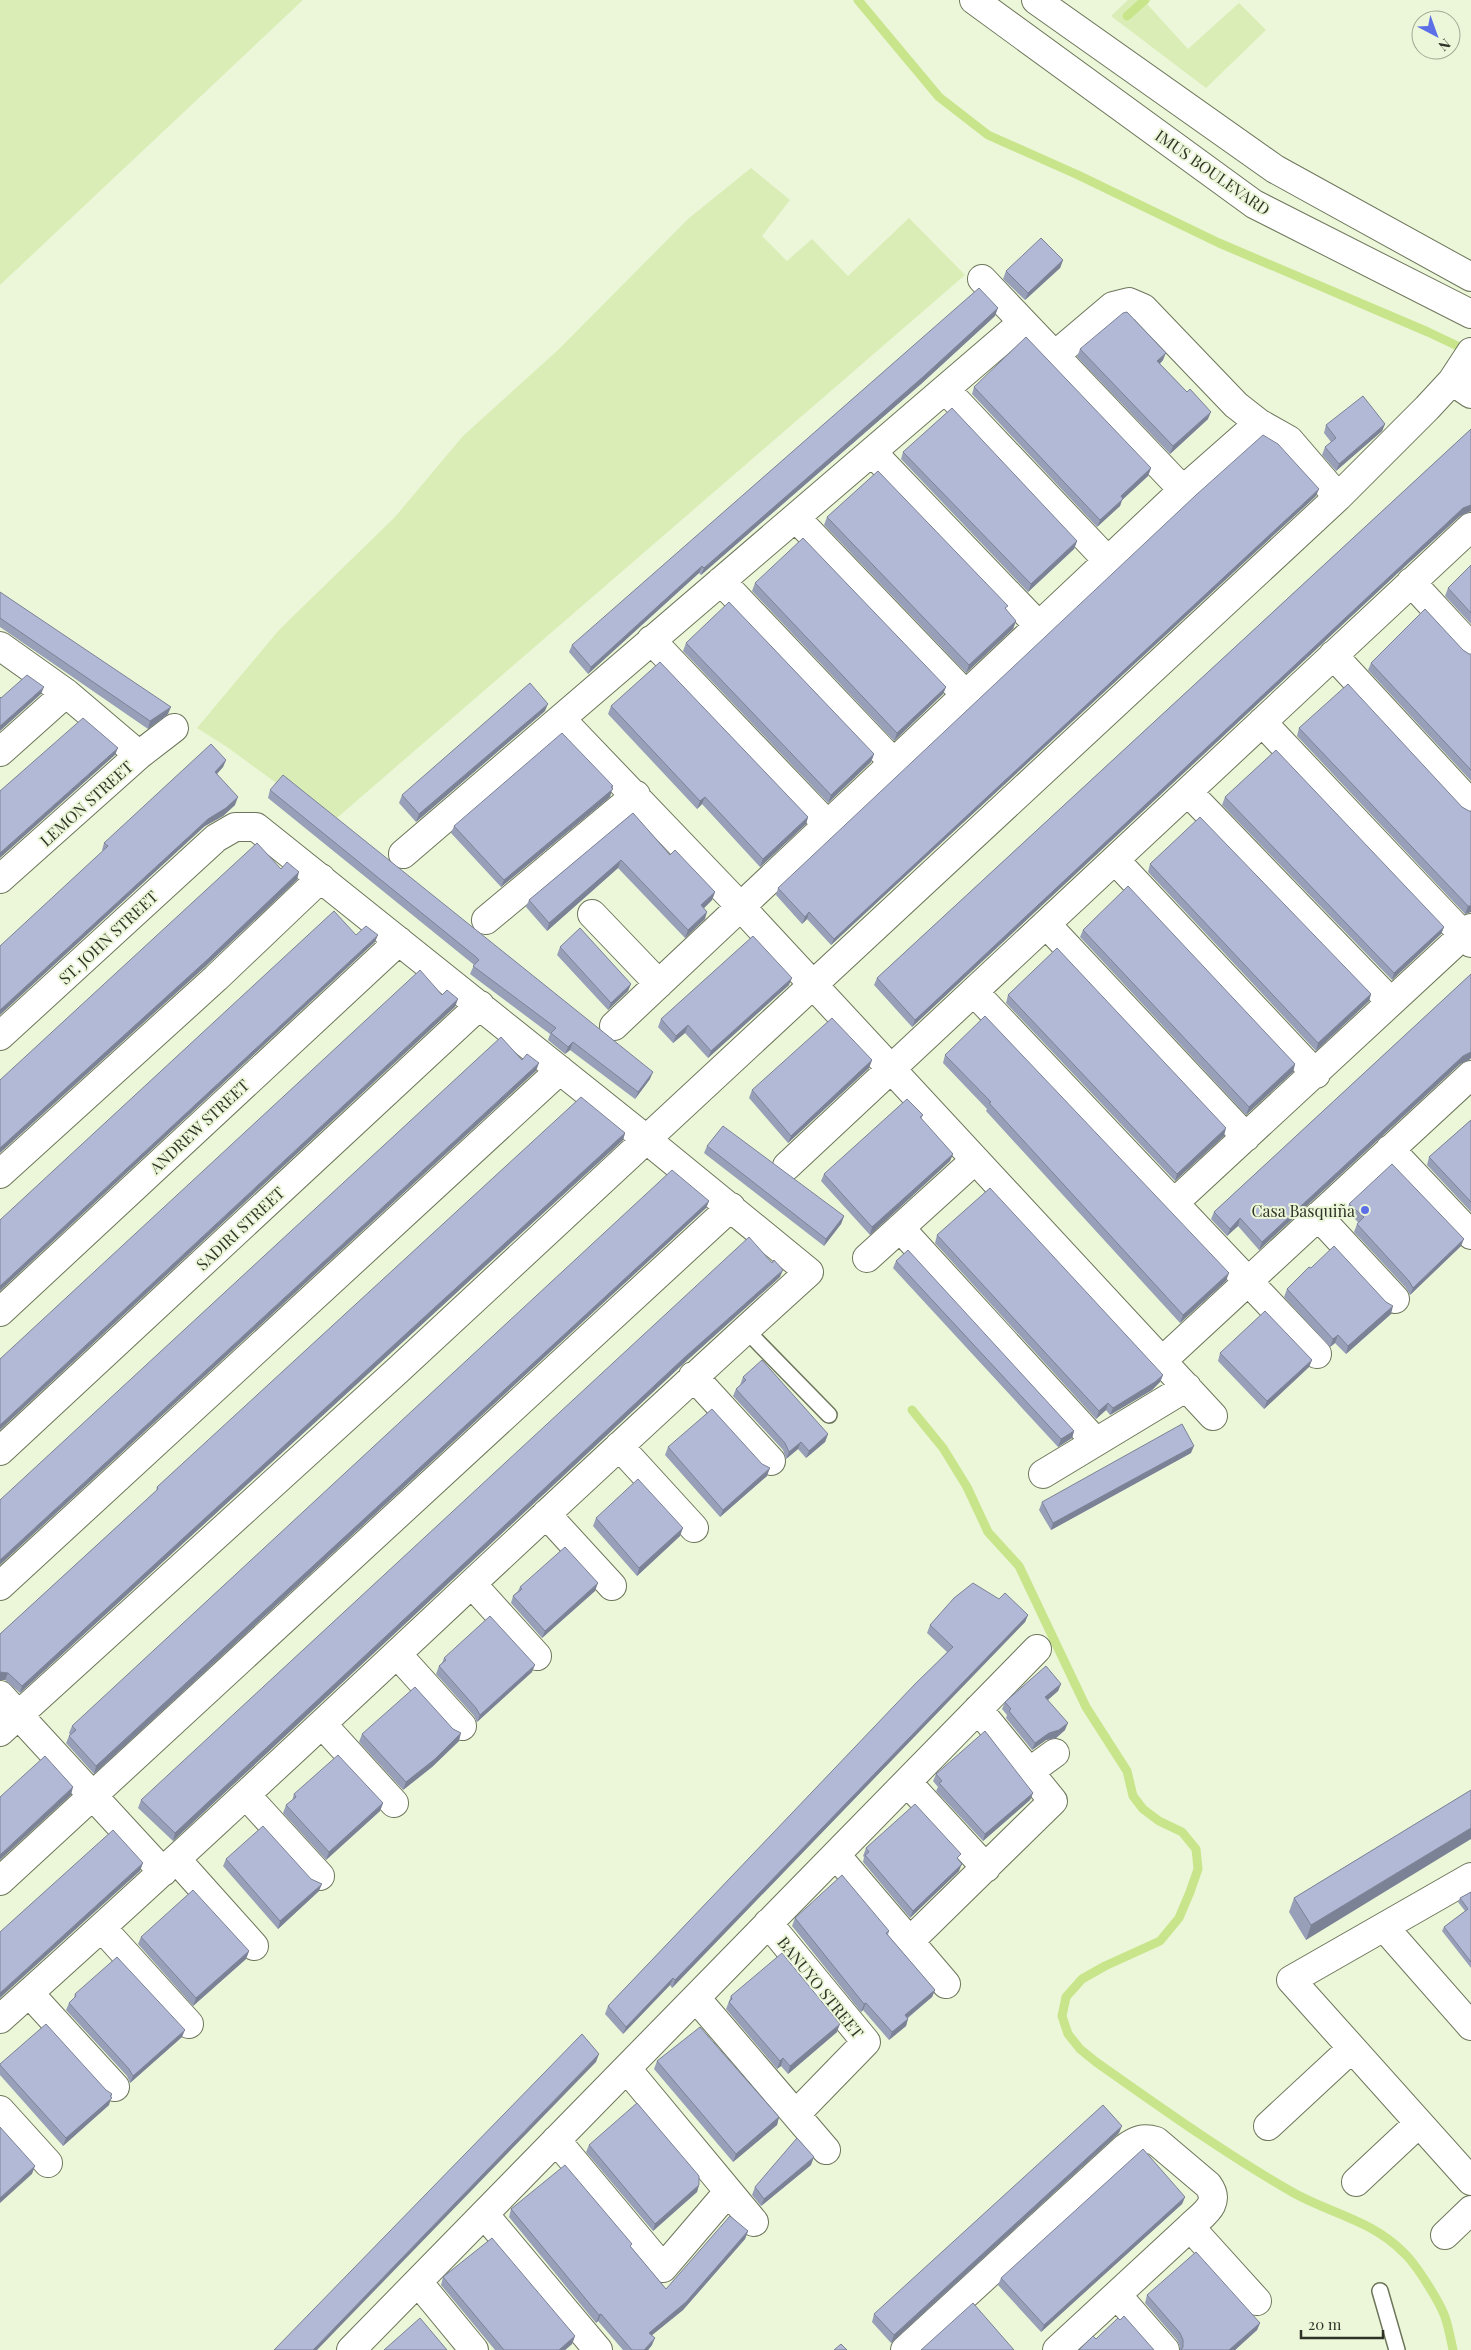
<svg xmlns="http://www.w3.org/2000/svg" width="1471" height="2350" font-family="'Playfair Display',serif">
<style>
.green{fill:#daedb6}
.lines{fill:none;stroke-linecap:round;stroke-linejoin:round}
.stream{stroke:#c9e58c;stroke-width:9}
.service-casing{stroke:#6d765b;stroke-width:18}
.minor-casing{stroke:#6d765b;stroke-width:30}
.secondary-casing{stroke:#6d765b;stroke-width:30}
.service{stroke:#fff;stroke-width:15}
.minor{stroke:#fff;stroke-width:28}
.secondary{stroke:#fff;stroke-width:28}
.wall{fill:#989fb8}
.shaded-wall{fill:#7c8296}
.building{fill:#b1b9d6;stroke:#7c8296}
.poi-dot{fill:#5c6fe6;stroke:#ecf7d9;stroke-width:2}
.labels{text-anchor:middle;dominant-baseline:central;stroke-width:4;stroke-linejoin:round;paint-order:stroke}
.street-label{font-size:16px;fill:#2f3327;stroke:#ecf7d9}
.poi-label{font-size:16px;fill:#2f3327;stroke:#ecf7d9;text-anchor:end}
</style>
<rect width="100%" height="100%" fill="#ecf7d9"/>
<!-- green -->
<path class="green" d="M0 0H303L0 285Z
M1128 0H1151L1147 4 1188 49 1239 3 1266 30 1206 88 1111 16Z
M751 168 790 200 762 236 787 261 812 239 848 276 909 218 965 275 331 823 227 747 197 728 279 630 395 517 463 436 558 350 688 219Z"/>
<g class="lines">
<!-- stream -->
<path class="stream" d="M858 0 939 97 988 135 1078 175 1219 243 1428 332 1468 351
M1127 16 1145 0
M912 1410 943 1448 967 1487 988 1532 1019 1566 1086 1707 1127 1771 1133 1796 1143 1809 1159 1821 1182 1832 1196 1849 1198 1869 1190 1892 1179 1918 1160 1941 1105 1966 1082 1979 1066 1997 1062 2016 1068 2034 1080 2049 1096 2062C1160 2107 1224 2153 1292 2192 1331 2214 1372 2220 1404 2253 1416 2264 1442 2305 1446 2320 1449 2330 1451 2340 1453 2350"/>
<!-- service casing -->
<g class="service-casing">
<path id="service" d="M745 1329 829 1415
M1380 2291 1397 2350"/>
</g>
<!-- minor casing -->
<g class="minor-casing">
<path id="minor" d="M982 279 1183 490
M1054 356 1113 306 1129 302 1143 308 1236 405 1259 423
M1452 381 1471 352
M945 389 1108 561
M872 452 1039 626
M796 518 965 694
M721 581 893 762
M1411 582 1471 647
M651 640 827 824
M0 646 66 693 139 755
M1333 655 1471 804
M561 719 740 906 1213 1416
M1262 722 1471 943
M0 752 66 693
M1188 792 1391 1002
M403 854 1022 323
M1115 860 1316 1074
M0 879 139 755 174 728
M592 914 659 984
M486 920 636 795
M1046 924 1246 1137
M974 992 1317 1354
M614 1026 1183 490 1259 423 1289 440 1338 497
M0 1036 216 838 235 827H256L646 1139 809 1272C537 1518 274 1774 0 2019
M1390 1149 1471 1235
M787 1166 1471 527
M0 1174 216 978 321 878
M1174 1203 1471 928
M1318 1216 1395 1299
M900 1228 1096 1442
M867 1258 975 1160
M0 1312 399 941
M1162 1361 1471 1075
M693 1376 771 1461
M619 1446 694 1528
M0 1451 480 1005
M1043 1474 1187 1387
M546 1514 612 1586
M472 1584 537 1656
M0 1586 560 1070
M397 1654 462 1726
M0 1695 163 1872
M322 1724 394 1803
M0 1732 397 1371 1338 497 1427 408 1452 381 1471 394
M1029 1772 1055 1753
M907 1782 986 1868
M246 1795 320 1876
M836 1855 946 1984
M177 1860 254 1946
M1471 1877 1291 1980 1471 2181
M0 1881 731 1207
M768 1923 866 2042 796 2114
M1384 1927 1471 2026
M102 1928 189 2024
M910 1941 1053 1801 978 1709
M29 1993 115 2087
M696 1998 826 2150
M627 2069 754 2222
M0 2110 48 2163
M1268 2126 1351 2049
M556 2140 663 2268 728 2192
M1356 2182 1419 2123
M484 2214 598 2350
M1190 2227 1257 2301
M1445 2235 1471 2210
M418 2282 474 2350
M1117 2295 1165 2350
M351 2350 1037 1649
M905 2350 1125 2148C1136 2140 1143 2137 1156 2141L1208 2185C1222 2204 1203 2214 1190 2227L1057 2350"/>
</g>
<!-- secondary casing -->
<g class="secondary-casing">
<path id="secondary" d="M974 0 1254 204 1471 314
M1036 0 1275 169 1471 277"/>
</g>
<!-- service -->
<use href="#service" class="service"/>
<!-- minor -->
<use href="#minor" class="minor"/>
<!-- secondary -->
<use href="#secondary" class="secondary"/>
</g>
<!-- wall -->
<path class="wall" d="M1063 260 1060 268 1025 300 1003 279 1006 271Z
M995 316 921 384 701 575 699 573 588 674 569 652 572 645Z
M1080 349 1163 360 1160 364 1187 392 1208 419 1170 454 1077 357Z
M974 387 1151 468 1148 476 1122 500 1120 506 1097 527 972 394Z
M1385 424 1382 431 1336 471 1322 455 1325 447 1331 442 1324 433 1326 425Z
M1471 429V511L1460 516 1401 570 912 1027 874 985 877 978Z
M903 452 1077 541 1074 549 1028 592 901 459Z
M1316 496 831 945 807 919 802 924 776 895 778 888Z
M827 517 1016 621 1013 629 966 673 824 525Z
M1471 565V624L1445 596 1448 588Z
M755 583 946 687 943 694 894 741 752 591Z
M0 592 168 714 148 729 0 627Z
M686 643 874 754 871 762 828 803 683 651Z
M1463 650 1469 654H1471V781L1368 670 1371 663Z
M611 706 808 817 806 824 760 867 702 804 697 809 608 714Z
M545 711 416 822 399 803 402 795Z
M1299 728 1462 807 1469 811H1471V912L1465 914 1297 736Z
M226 760 223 767 217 774 235 805 223 816 205 826 103 851 102 850 104 843Z
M612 788 610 797 501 887 451 833 454 826Z
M270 790 650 1079 635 1099 570 1050 565 1054 548 1040 550 1034 470 974 474 965 473 964 268 798Z
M1225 797 1444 927 1441 934 1392 980 1222 805Z
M633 813 670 855 715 892 712 900 704 908 705 919 685 938 618 868 547 931 526 907 529 900Z
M1150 864 1371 994 1369 1001 1316 1051 1148 872Z
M1083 930 1295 1064 1293 1072 1246 1115 1080 937Z
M560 947 631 984 628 991 608 1010 557 955Z
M1471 974V1058L1469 1060 1460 1064 1259 1250 1238 1226 1227 1236 1211 1219 1214 1212Z
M789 985 708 1058 685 1033 673 1043 658 1027 661 1019Z
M1008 995 1224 1136 1175 1181 1006 1003Z
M945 1055 1226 1281 1180 1323 986 1111 987 1109 943 1063Z
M872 1060 869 1068 788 1143 749 1098 752 1090Z
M923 1115 921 1119 953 1154 950 1161 870 1235 821 1181 824 1174Z
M1471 1120V1212L1427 1165 1429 1157Z
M625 1133 623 1140 20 1693 5 1680H0V1634L156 1491 157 1487Z
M707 1146 844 1216 841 1224 824 1246 704 1153Z
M709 1201 706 1208 94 1774 66 1743 69 1736 70 1735 69 1733 72 1726Z
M1349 1204 1461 1246 1410 1295 1406 1288 1354 1232 1357 1224 1358 1222 1347 1211Z
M937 1235 1163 1375 1160 1382 1152 1390 1110 1415 1106 1410 1096 1419 935 1243Z
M896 1261 1074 1431 1072 1438 1058 1447 893 1268Z
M1311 1268 1391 1314 1346 1354 1335 1343 1330 1347 1284 1297 1287 1289Z
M780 1277 682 1365 173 1841 138 1808 141 1800Z
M1220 1353 1312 1360 1309 1367 1264 1409 1218 1361Z
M743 1377 828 1434 825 1442 806 1458 798 1449 786 1459 783 1450 733 1396 736 1389 740 1385Z
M668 1447 767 1476 720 1517 665 1455Z
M1191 1453 1051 1530 1039 1510 1042 1502Z
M596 1518 680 1536 637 1576 593 1526Z
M520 1587 595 1591 542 1638 511 1603 513 1596 518 1591Z
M1028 1615 1025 1622 672 1988 670 1985 623 2034 605 2014 608 2006 947 1652 927 1633 930 1625Z
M444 1658 532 1672 477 1722 474 1716 436 1674 439 1666 442 1663Z
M1061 1684 1058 1691 1048 1700 1065 1730 1056 1738 1046 1740 1032 1750 1006 1718 1007 1715 1002 1709 1005 1702Z
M453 1729 459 1741 432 1767 403 1790 359 1742 362 1734Z
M936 1774 1033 1793 1030 1800 983 1841 936 1791 938 1787 933 1781Z
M1471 1790 1306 1940 1289 1912 1294 1898Z
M294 1794 383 1803 380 1811 326 1860 283 1813 286 1805 292 1801Z
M866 1848 959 1860V1871L910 1918 863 1862 864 1857 863 1856Z
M226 1859 319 1891 278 1929 223 1866Z
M1471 1892V1968L1442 1931 1444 1927 1465 1911 1458 1902 1460 1898Z
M795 1918 889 1931 888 1935 935 1990 932 1997 908 2018 906 2026 889 2040 863 2010 861 2012 792 1926Z
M141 1937 249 1951 246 1959 193 2006 138 1944Z
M75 1994 182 2037 130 2083 127 2076 66 2010 69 2003 74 1998Z
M731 1996 837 2032 788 2074 781 2066 777 2069 726 2009Z
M657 2061 779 2117 777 2125 733 2162 654 2069Z
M0 2064 111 2097 109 2105 63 2146 0 2075Z
M1119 2133 891 2343 872 2322 874 2314Z
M589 2145 699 2185 697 2192 653 2231 586 2152Z
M811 2165 761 2206 752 2195 755 2187Z
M1185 2197 1182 2204 1041 2332 998 2285 1001 2278Z
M511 2209 631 2247 666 2289 748 2231 745 2239 683 2310 652 2335V2345L648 2350H623L598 2321 596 2323 509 2217Z
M443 2277 575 2336 572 2344 565 2350H495L441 2285Z
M1147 2295 1260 2323 1257 2330 1235 2350H1180V2347L1177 2340 1145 2303Z"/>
<!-- shaded-wall -->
<path class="shaded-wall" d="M1063 260 1060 268 1025 300 1028 293Z
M998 308 995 316 921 384 701 575 704 568Z
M1166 353 1163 360 1154 369 1157 361Z
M1211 412 1208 419 1170 454 1173 446Z
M1385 424 1382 431 1336 471 1339 464Z
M1151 468 1148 476 1122 500 1120 506 1097 527 1100 520 1121 496Z
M1319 489 1316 496 831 945 834 939Z
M1471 505V511L1460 516 1401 570 912 1027 915 1020 1404 563 1463 508Z
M1077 541 1074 549 1028 592 1031 584Z
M702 566 699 573 588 674 591 667Z
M1016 621 1013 629 966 673 969 665Z
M44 687 41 694 0 731V726Z
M946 687 943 694 894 741 897 733Z
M548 704 545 711 416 822 419 814Z
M171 707 168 714 148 729 150 721Z
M118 748 115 755 0 858V853Z
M874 754 871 762 828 803 831 795Z
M226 760 223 767 212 779 215 772Z
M613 786 610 797 501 887 504 880Z
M238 797 235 805 223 816 205 826 0 1015V1010L208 819Z
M705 797 702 804 697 809 700 801Z
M808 817 806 824 760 867 763 859Z
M621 860 618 868 547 931 549 923Z
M299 872 297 880 205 967 0 1153V1148Z
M715 892 712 900 699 913 701 905Z
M1468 906H1471V912L1465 914Z
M707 912 705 919 685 938 688 930Z
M809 912 807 919 802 924 805 917Z
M1444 927 1441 934 1392 980 1394 973Z
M378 935 375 942 0 1291V1286Z
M792 978 789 985 708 1058 711 1051Z
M631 984 628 991 608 1010 611 1003Z
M1371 994 1369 1001 1316 1051 1318 1043Z
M458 999 455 1007 0 1430V1425Z
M688 1025 685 1033 673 1043 676 1036Z
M573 1042 570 1050 565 1054 568 1047Z
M1471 1052V1058L1469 1060 1460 1064 1259 1250 1262 1242 1463 1056Z
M872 1060 869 1068 788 1143 791 1136Z
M539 1063 536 1071 0 1565V1560Z
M1295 1064 1293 1072 1246 1115 1249 1107Z
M653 1072 650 1079 635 1099 638 1092Z
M1226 1128 1224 1136 1175 1181 1177 1174Z
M625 1133 623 1140 20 1693 22 1686Z
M953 1154 950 1161 870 1235 872 1227Z
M709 1201 706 1208 94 1774 96 1766Z
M844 1216 841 1224 824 1246 826 1239Z
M1240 1218 1238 1226 1227 1236 1230 1229Z
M1464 1239 1461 1246 1410 1295 1413 1288Z
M783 1270 780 1277 682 1365 173 1841 175 1833 685 1357Z
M1229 1273 1226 1281 1180 1323 1183 1315Z
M1393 1306 1391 1314 1346 1354 1348 1346Z
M1338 1335 1335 1343 1330 1347 1333 1339Z
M1312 1360 1309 1367 1264 1409 1267 1401Z
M1163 1375 1160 1382 1152 1390 1110 1415 1113 1408Z
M1108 1403 1106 1410 1096 1419 1099 1411Z
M1074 1431 1072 1438 1058 1447 1061 1439Z
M828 1434 825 1442 806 1458 809 1451Z
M801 1442 798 1449 786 1459 789 1452Z
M1194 1446 1191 1453 1051 1530 1053 1523Z
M770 1468 767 1476 720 1517 723 1510Z
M683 1528 680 1536 637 1576 639 1568Z
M598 1583 595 1591 542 1638 545 1631Z
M1028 1615 1025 1622 672 1988 675 1980Z
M535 1665 532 1672 477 1722 480 1715Z
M0 1672 8 1673 5 1680H0Z
M1061 1684 1058 1691 1043 1704 1045 1697Z
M1068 1723 1065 1730 1056 1738 1046 1740 1032 1750 1035 1743 1049 1733Z
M461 1733 459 1741 432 1767 403 1790 406 1782Z
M73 1787 71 1795 0 1860V1855Z
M1033 1793 1030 1800 983 1841 985 1834Z
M383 1803 380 1811 326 1860 329 1852Z
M1471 1828V1839L1306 1940 1311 1925Z
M143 1863 140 1871 0 1998V1993Z
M962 1864 959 1871 910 1918 913 1911Z
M322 1884 319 1891 278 1929 280 1921Z
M249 1951 246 1959 193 2006 196 1998Z
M673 1978 670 1985 623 2034 626 2027Z
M935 1990 932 1997 902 2022 905 2015Z
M866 2003 863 2010 861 2012 864 2004Z
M908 2019 906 2026 889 2040 892 2032Z
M840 2024 837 2032 788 2074 790 2066Z
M185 2030 182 2037 130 2083 133 2076Z
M599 2054 596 2062 317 2350H313Z
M783 2058 781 2066 777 2069 780 2061Z
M112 2094 109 2105 63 2146 66 2138Z
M779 2117 777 2125 733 2162 736 2154Z
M1122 2126 1119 2133 891 2343 894 2335Z
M814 2157 811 2165 761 2206 764 2199Z
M35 2166 32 2174 0 2203V2198Z
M699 2185 697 2192 653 2231 655 2224Z
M1185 2197 1182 2204 1041 2332 1044 2325Z
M748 2231 745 2239 683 2310 646 2340 649 2333Z
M601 2314 598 2321 596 2323 599 2315Z
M1260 2323 1257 2330 1235 2350H1229Z
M575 2336 572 2344 565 2350H559Z
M655 2338 652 2345 648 2350H644Z"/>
<!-- building -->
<path class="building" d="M1041 238 1063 260 1028 293 1006 271Z
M979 288 998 308 924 376 704 568 702 566 591 667 572 645Z
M1127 312 1166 353 1157 361 1187 392 1190 389 1211 412 1173 446 1080 349 1123 313Z
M1026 337 1151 468 1121 496 1123 499 1100 520 974 387Z
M1363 396 1385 424 1339 464 1325 447 1336 438 1326 425Z
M952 408 1077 541 1031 584 903 452Z
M1471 429V505L1463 508 1404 563 915 1020 877 978Z
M1263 435 1278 444 1319 489 834 939 809 912 805 917 778 888 1196 495Z
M878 471 1008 606 1005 608 1016 621 969 665 827 517Z
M803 538 946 687 897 733 755 583Z
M1471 565V613L1448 588Z
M0 592 171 707 150 721 0 618Z
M729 602 874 754 831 795 686 643Z
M1425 609 1463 650 1469 654H1471V770L1371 663Z
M660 662 808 817 763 859 705 797 700 801 611 706Z
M27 675 44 687 0 726V697L1 698Z
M530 683 548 704 419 814 402 795Z
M1348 684 1462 807 1469 811H1471V906H1468L1299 728Z
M83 718 118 748 0 853V791Z
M562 733 613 786 611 787 613 789 504 880 454 826Z
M211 744 226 760 215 772 238 797 226 808 208 819 0 1010V946L108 846 104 843Z
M1276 750 1444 927 1394 973 1225 797Z
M283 775 653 1072 638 1092 573 1042 568 1047 551 1033 556 1028 473 966 479 960 476 957 270 790Z
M633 813 670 855 675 850 715 892 701 905 707 912 688 930 621 860 549 923 529 900Z
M1200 817 1371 994 1318 1043 1150 864Z
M257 843 281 869 287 862 299 872 208 959 0 1148V1080Z
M1128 886 1295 1064 1249 1107 1083 930Z
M334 911 356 935 366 926 378 935 0 1286V1220Z
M580 928 631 984 611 1003 560 947Z
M753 936 792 978 711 1051 688 1025 676 1036 661 1019Z
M1057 948 1226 1128 1177 1174 1008 995Z
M420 970 442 995 447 990 458 999 0 1425V1359Z
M1471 974V1052L1463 1056 1262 1242 1240 1218 1230 1229 1214 1212Z
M985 1016 1229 1273 1183 1315 989 1103 991 1102 945 1055Z
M832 1018 872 1060 791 1136 752 1090Z
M501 1037 522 1060 527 1054 539 1063 0 1560V1500Z
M581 1097 625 1133 22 1686 8 1673 0 1672V1634L158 1489 157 1487Z
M907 1099 923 1115 920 1117 953 1154 872 1227 824 1174Z
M1471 1120V1202L1429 1157Z
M723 1126 844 1216 826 1239 707 1146Z
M1392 1164 1464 1239 1413 1288 1409 1281 1357 1224 1364 1217 1349 1204Z
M672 1170 709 1201 96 1766 69 1736 76 1730 72 1726Z
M990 1188 1163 1375 1155 1382 1113 1408 1108 1403 1099 1411 937 1235Z
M749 1237 772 1263 774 1260 783 1270 685 1357 175 1833 141 1800Z
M1334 1246 1386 1302 1393 1306 1348 1346 1338 1335 1333 1339 1287 1289 1309 1267 1311 1268Z
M908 1250 1074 1431 1061 1439 896 1261Z
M1265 1311 1312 1360 1267 1401 1220 1353Z
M762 1360 828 1434 809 1451 801 1442 789 1452 785 1443 736 1389 746 1380 743 1377Z
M712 1409 762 1464 770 1468 723 1510 668 1447Z
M1182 1424 1194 1446 1053 1523 1042 1502Z
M638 1479 683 1528 639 1568 596 1518Z
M565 1547 598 1583 545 1631 513 1596 522 1589 520 1587Z
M973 1583 999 1599 1005 1593 1028 1615 675 1980 673 1978 626 2027 608 2006 916 1683 953 1647 930 1625 954 1598Z
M490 1616 535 1665 480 1715 476 1708 439 1666 446 1660 444 1658Z
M1046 1666 1061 1684 1045 1697 1068 1723 1059 1730 1049 1733 1035 1743 1009 1711 1011 1709 1005 1702Z
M415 1687 453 1729 461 1733 435 1759 406 1782 362 1734Z
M985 1731 1033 1793 985 1834 939 1783 942 1781 936 1774Z
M338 1755 383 1803 329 1852 286 1805 296 1797 294 1794Z
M45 1756 73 1787 0 1855V1797Z
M1471 1790V1828L1311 1925 1294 1898Z
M915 1804 961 1854 957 1858 962 1864 913 1911 865 1855 869 1852 866 1848Z
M263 1826 311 1879 322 1884 280 1921 226 1859Z
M113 1830 143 1863 0 1993V1932Z
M842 1875 889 1931 886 1933 935 1990 905 2015 908 2019 892 2032 866 2003 864 2004 795 1918Z
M193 1890 249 1951 196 1998 141 1937Z
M1471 1892V1962L1444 1927 1468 1909 1460 1898Z
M782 1953 840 2024 790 2066 783 2058 780 2061 729 2002 732 1999 731 1996Z
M117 1957 185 2030 133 2076 129 2069 69 2003 76 1996 75 1994Z
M46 2024 106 2090 112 2094 110 2096 112 2098 66 2138 0 2065V2064Z
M700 2027 779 2117 736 2154 657 2061Z
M582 2034 599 2054 313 2350H274Z
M637 2103 699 2176V2185L655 2224 589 2145Z
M1103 2105 1122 2126 894 2335 874 2314Z
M0 2127 35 2166 0 2198Z
M797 2138 814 2157 764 2199 755 2187Z
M1143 2149 1185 2197 1044 2325 1001 2278Z
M565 2165 632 2244 630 2246 666 2289 730 2216 748 2231 686 2302 649 2333 655 2338 644 2350H632L601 2314 599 2315 511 2209Z
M492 2238 575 2336 559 2350H504L443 2277Z
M1196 2252 1260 2323 1229 2350H1181L1183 2347V2340L1180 2333 1147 2295Z
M973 2303 1014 2350H921Z
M1124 2316 1154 2350H1079L1093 2336 1096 2339 1118 2318 1120 2320Z
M420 2318 447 2350H384Z
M841 2344 847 2350H834Z"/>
<!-- markers -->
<circle class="poi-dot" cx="1365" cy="1210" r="5"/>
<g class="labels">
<!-- street labels -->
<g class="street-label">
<text transform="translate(1213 172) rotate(35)">IMUS BOULEVARD</text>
<text transform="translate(86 803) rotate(-42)">LEMON STREET</text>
<text transform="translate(108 937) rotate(-43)">ST. JOHN STREET</text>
<text transform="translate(199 1126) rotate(-43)">ANDREW STREET</text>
<text transform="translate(240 1228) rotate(-43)">SADIRI STREET</text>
<text transform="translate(821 1987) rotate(51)">BANUYO STREET</text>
</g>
<!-- poi labels -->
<g class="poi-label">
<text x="1355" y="1210">Casa Basquiña</text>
</g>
</g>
<!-- north arrow -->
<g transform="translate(1436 35) rotate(139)"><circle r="24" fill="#ecf7d9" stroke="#a0a992"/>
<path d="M0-4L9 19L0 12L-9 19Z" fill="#5c6fe6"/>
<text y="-8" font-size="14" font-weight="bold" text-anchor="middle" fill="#2f3327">N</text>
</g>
<!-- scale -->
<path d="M1301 2330v8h82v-8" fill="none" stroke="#2f3327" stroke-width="2.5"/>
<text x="1308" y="2330" font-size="15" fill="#2f3327" stroke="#ecf7d9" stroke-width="4" paint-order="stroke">20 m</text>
</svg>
